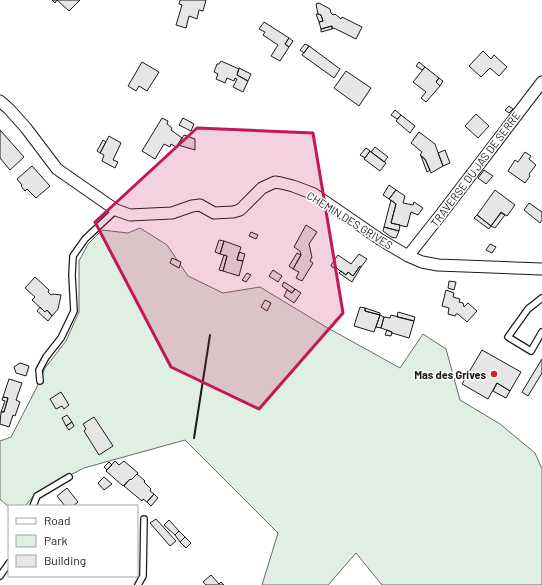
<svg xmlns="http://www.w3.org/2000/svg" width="542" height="585" font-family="Barlow,sans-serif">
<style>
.green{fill:#e0efe3;stroke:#6a6a6a}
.building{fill:#e6e6e6;stroke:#1a1a1a}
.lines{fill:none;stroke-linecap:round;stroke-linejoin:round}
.service-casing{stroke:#1a1a1a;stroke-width:8}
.minor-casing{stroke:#1a1a1a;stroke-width:13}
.service{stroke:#fff;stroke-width:5.5}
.minor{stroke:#fff;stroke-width:11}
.wall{stroke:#1a1a1a;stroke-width:2}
.marked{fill:#c2185b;fill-opacity:0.2;stroke:#c2185b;stroke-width:3;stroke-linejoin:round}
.poi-dot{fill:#c62828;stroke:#fff;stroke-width:1.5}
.labels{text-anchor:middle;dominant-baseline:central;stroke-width:3;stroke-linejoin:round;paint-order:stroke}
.street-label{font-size:11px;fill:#1a1a1a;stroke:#fff}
.poi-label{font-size:11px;font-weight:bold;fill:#1a1a1a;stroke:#fff;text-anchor:end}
</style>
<rect width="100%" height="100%" fill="#fff"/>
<!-- green -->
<path class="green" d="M140 228 167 245 188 276 223 293 260 287 326 327 400 368 423 334 446 349 460 400 500 424 535 453 542 469V585H382L356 553 328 585H262L278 533 185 440 84 468 36 493 25 506 9 507 0 499V441L11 437 36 389 45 368 66 341 79 312V261L88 244 102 230 128 233Z"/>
<!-- building -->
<path class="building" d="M52 0H80L69 11 57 0 55 3Z
M180 0H206L203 11 199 10 197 19 189 16 186 28 176 25 182 5 179 4Z
M319 3 330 9 331 13 333 15 335 14 341 19 342 17 362 27 356 39 334 28 332 29V26L321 29 319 22 323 21 321 15 318 14 316 4Z
M316 14H318L321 15 323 21 319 22Z
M264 22 289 38 285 44 289 47 280 61 271 56 278 45 263 35 265 32 259 29Z
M332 26V29L321 32V29Z
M289 38 293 41 289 47 285 44Z
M305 44 309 46 304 53 300 50Z
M309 46 340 69 334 78 302 55Z
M483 51 491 59 494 55 507 67 499 76 490 68 481 77 469 66Z
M221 61 239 69 237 75 248 81 243 92 233 87 237 79 235 78 234 81 227 78 225 83 216 79 218 74 214 72 217 64H219Z
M142 62 159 72 147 91 139 86 136 91 128 86Z
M419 62 425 67 422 70 416 66Z
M425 67 439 78 436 82 440 86 426 102 421 98 426 92 413 82Z
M239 68 251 74 248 81 237 75Z
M346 71 371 88 359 106 334 88Z
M439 78 443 81 440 86 436 82Z
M509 106 513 109 509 113 505 110Z
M395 110 401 115 397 119 391 115Z
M476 114 489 126 478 138 465 126Z
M401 115 415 126 410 133 396 121Z
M162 118 168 121 167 124 172 128 171 130 182 138 176 147 171 144 170 147 164 144 155 159 142 151Z
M183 118 194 124 191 131 179 125Z
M0 130 24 157 10 170 0 158Z
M419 132 435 144 443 166 431 173 425 159 420 155 422 152 411 143Z
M184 135 195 139V150L178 145Z
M109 136 121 143 113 160 118 162 115 168 102 161 104 155 100 153Z
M103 140 106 142 100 153 97 151Z
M375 147 388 157 384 162 371 152Z
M366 148 370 151 365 158 360 155Z
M445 150 450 163 443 166 438 153Z
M370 151 386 163 380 171 364 159Z
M525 152 531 156 529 159 536 165 529 174 530 176 525 183 508 171 515 160 518 162Z
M421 156 425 159 430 170 427 172Z
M32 166 50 186 36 198 27 189 25 191 21 186 22 185 17 179Z
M484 170 493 176 486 184 478 178Z
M389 185 396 190 389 199 383 195Z
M396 190 405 196 403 203 413 205 414 202 423 208 418 215 411 212 407 227 391 223 396 204 389 199Z
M495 190 515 205 507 216 501 212 491 226 477 215Z
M391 200 396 204 391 223 400 225 399 231 384 227Z
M529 203 542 212V220L540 223 524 210Z
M501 213 505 215 495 228 491 226Z
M477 215 491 226 489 229 474 218Z
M306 225 317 232 309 244 312 257 310 261 313 263 302 281 296 278 299 272 293 269 301 255 300 251 294 247Z
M384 227 399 231 396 238 391 237 383 231Z
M251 232 258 235 256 239 249 236Z
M219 240 224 241 220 254 215 252Z
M224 241 241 247 237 260 243 261 239 276 223 271 227 256 220 254Z
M490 244 496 247 492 253 486 250Z
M239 252 245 254 243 261 237 260Z
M297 253 301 255 293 269 289 266Z
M359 254 367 259 361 267 360 266 353 276 348 272 346 275 335 267 334 268 332 267 331 265 338 255 351 264Z
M224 255 227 256 223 271 219 270Z
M172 258 181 262 179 268 170 263Z
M360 266 361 267 352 282 339 273 341 271 346 275 348 272 353 276Z
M273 270 282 276 278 282 269 276Z
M247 273 251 275 246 282 242 280Z
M35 277 49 290 48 292 51 295 53 294 61 295 58 309 52 316 47 310 45 312 32 300 35 297 25 288Z
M449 281 456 282 454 290 448 288Z
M284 282 295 289 292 293 282 286Z
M295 289 301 293 294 303 284 296 287 290 292 293Z
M446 290 454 293 453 297 460 299 459 302 463 303 464 307 468 303 477 311 467 322 458 314H456L455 316 448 314 449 308 442 306Z
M265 300 271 303 267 311 261 307Z
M40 307 45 312 47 310 52 316 48 321 37 311Z
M360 307 365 308V311L380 315 374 332 354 326Z
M365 308 380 313V315L365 311Z
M398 312 415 317 414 321 397 317Z
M380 315 384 317 381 328 376 327Z
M391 315 414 321 409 338 392 333V332L381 328 384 317 390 318Z
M387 330 392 332 391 336 385 335Z
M482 350 521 372 510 391 497 383 488 399 462 384Z
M542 359V373L528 396 522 392Z
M20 363 29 366 26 376 16 373 14 367Z
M9 379 22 383 16 400 20 402 15 416 13 415 9 427 0 424 1 412H4L8 398 3 397Z
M497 383 510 391 506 398 493 391Z
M61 392 69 405 64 409 62 406 56 409 50 399Z
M3 397 8 398 4 412H1L5 401 2 400Z
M67 415 72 422 66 426 62 418Z
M94 417 113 446 99 455 84 431 86 429 83 424Z
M72 422 74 426 69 430 66 426Z
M115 461 119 465 124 461 138 473 131 480 130 479 123 486 106 471Z
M109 462 112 465 107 470 104 467Z
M137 474 145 481 144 482 151 489 150 491 154 494 147 502 143 499 142 501 124 486 130 479 131 480Z
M104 477 112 484 104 490 98 483Z
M67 488 78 502 73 506H65L57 496Z
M154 494 158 498 151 506 147 502Z
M156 519 176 541 170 546 150 523Z
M169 520 179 531 175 535 164 525Z
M179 531 185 537 180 542 175 535Z
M185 537 191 543 186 548 180 542Z
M211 575 219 584 221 582 224 585H206L203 582Z"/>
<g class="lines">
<!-- service casing -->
<g class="service-casing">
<path id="service" d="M542 298 528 309 508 337 531 351 542 332
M40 381 39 370 46 357 61 338 74 311 72 275 73 256 85 239 116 210
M33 506 37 496 69 477
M0 576 9 563
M138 585 143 576 144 519"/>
</g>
<!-- minor casing -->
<g class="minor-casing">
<path id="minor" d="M0 101 9 109 26 128 57 169 116 210 130 215 172 213 192 206 200 205 214 213 233 212 240 210 262 188 275 182 281 183 293 186 314 194 381 240 408 256 422 262 438 265 542 269
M408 256 442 213 542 82"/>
</g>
<!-- service -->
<use href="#service" class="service"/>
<!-- minor -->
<use href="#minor" class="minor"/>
<!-- wall -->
<path class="wall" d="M194 438 210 335"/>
</g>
<!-- marked area -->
<path class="marked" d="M197 128 313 133 343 313 259 409 171 367 95 222Z"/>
<!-- markers -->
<circle class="poi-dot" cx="494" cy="374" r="4"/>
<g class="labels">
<!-- street labels -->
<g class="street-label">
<text transform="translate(475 169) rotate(-53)">TRAVERSE DU JAS DE SERRE</text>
<text transform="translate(350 220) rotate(32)">CHEMIN DES GRIVES</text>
</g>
<!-- poi labels -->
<g class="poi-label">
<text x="486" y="374">Mas des Grives</text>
</g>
</g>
<!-- legend -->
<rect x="8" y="505" width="130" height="72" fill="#ffffff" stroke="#a3a3a3"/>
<rect x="16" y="518" width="20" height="6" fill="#ffffff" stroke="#a3a3a3"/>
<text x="44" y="525" font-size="12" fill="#1a1a1a">Road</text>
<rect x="16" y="535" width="20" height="12" fill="#e0efe3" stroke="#a3a3a3"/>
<text x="44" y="545" font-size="12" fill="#1a1a1a">Park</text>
<rect x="16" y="555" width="20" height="12" fill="#e6e6e6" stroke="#a3a3a3"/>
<text x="44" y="565" font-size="12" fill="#1a1a1a">Building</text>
</svg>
